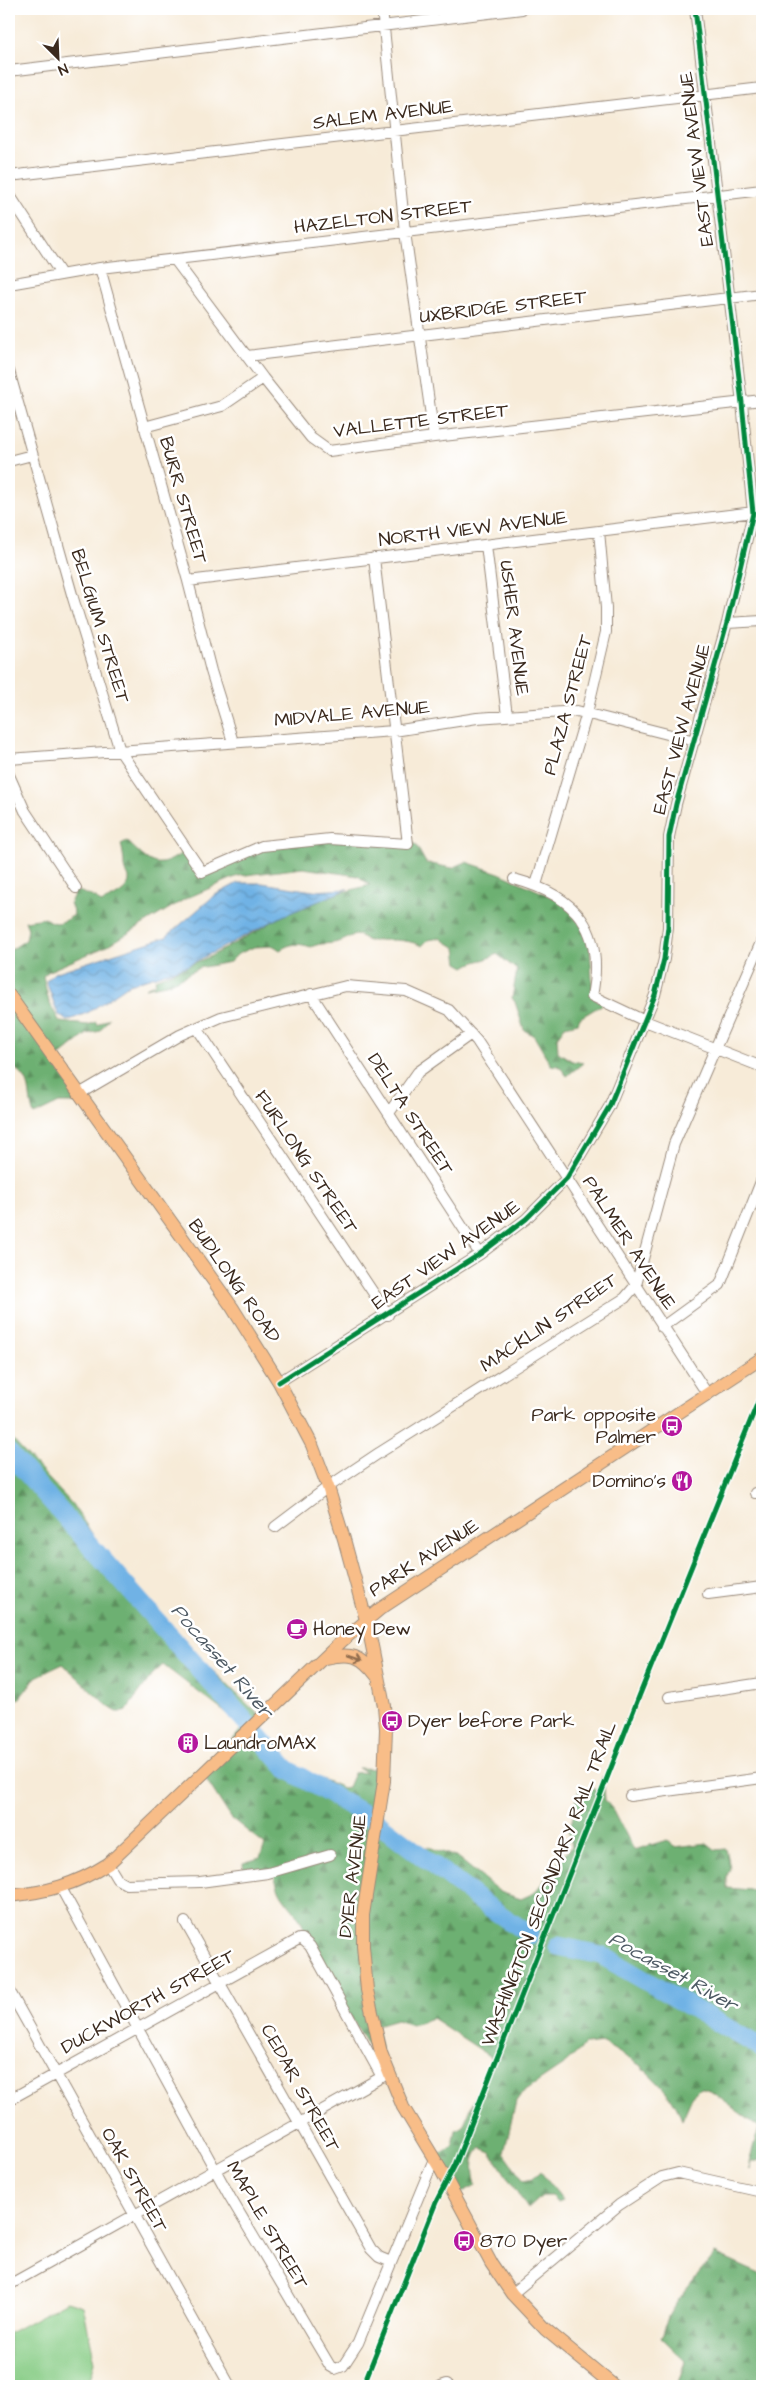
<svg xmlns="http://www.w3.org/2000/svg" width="771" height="2395" font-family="'Architects Daughter',sans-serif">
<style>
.forest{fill:url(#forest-firs);stroke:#546d48}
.garden{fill:#87cc85;stroke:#617b52}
.water{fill:url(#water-waves);stroke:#566e82}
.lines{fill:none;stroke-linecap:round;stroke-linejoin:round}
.river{stroke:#70b2e5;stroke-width:19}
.minor-casing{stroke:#998a7b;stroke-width:12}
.major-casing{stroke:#998a7b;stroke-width:14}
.minor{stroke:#fff;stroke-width:10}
.major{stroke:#f8bd88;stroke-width:12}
.cycleway-casing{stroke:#fff;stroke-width:8}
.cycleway{stroke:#00873e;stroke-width:5}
.oneway{stroke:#906c4e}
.labels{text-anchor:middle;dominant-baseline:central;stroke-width:5;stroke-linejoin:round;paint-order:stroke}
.street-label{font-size:19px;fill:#3b2a1e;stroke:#fff}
.poi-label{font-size:19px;fill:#3b2a1e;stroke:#fff;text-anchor:start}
.water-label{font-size:20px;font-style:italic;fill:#4e5a64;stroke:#fff}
</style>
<defs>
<pattern id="forest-firs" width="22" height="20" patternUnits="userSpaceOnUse" patternTransform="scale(1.25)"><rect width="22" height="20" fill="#6db072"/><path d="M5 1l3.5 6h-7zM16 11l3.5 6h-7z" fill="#5b8f5d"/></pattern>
<pattern id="water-waves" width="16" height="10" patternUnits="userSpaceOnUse" patternTransform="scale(1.25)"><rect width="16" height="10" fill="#70b2e5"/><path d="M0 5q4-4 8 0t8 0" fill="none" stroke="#5d91b9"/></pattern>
</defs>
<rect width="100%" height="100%" fill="#fff"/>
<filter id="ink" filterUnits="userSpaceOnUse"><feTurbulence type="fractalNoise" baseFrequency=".02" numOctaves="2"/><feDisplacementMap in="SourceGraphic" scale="10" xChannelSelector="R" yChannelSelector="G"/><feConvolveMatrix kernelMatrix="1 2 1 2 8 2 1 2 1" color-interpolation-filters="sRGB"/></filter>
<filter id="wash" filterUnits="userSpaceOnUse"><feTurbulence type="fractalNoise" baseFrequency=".0096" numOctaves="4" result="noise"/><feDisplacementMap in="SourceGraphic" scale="20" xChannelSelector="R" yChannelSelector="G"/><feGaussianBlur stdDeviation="1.12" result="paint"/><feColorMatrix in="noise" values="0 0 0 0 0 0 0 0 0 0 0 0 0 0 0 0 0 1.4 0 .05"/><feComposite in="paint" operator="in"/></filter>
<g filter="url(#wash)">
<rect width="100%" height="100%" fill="#f7ebd8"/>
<!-- forest -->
<path class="forest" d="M331 840 410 842 416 845 426 863 452 868 466 862 499 873 572 906 589 930 593 996 603 1004 580 1018 578 1023 565 1026 557 1037 558 1052 572 1061 583 1063 567 1076 559 1066 551 1065 534 1036 524 1030 515 1002 512 998 517 970 497 954C484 962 477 959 465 967L458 963 456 948 440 938 428 940 422 946C406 938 385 940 368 941 354 929 351 939 338 942 328 945 322 942 311 947 298 943 291 943 280 950L274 946 254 947 238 954 230 962 199 968 171 983 145 988 156 983 155 979 209 957 264 927 299 904 370 885 358 876 303 868 238 876 185 899 107 946 49 971 43 976 49 1002 60 1022 88 1025 96 1022 97 1025 109 1018 100 1031 87 1034 55 1060 84 1103H59L34 1115C26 1093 36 1080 9 1065V951L26 940 28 929 25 921 45 918C56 927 63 922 74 915L70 903 76 890 96 898 101 903C111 898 130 892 129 878 128 874 125 871 124 867 124 859 123 852 121 844L127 841C151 864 156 872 185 851L201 870 267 846Z
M9 1436 72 1504 112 1563 162 1622 260 1716 256 1722 274 1742 272 1752 277 1764 284 1763 343 1788 348 1787 354 1773 366 1772 358 1768 381 1769 372 1836 398 1839 402 1844 413 1848 429 1847 458 1858 500 1892 521 1899 534 1893 572 1846 568 1829 571 1825 579 1789H594L597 1791 603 1776 605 1800 614 1811 634 1850 667 1840 675 1847 707 1843 716 1850 726 1849 730 1868 727 1876V1888L762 1891V2160L751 2162 750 2170 749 2163 759 2127 709 2090 700 2087 694 2093 682 2120C675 2099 662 2086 646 2071L643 2070V2067L603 2043 585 2045 566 2063 523 2092 516 2101 504 2153 524 2181 532 2179 540 2171 563 2200 558 2202 551 2196H542L528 2209 491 2152 481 2148C471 2158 473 2172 476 2185L455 2196 434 2158 453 2146 456 2130 463 2126 491 2061 490 2056 432 2018 412 2025 397 2020 376 2026 387 2076 304 1941C309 1921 288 1908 280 1892 277 1886 276 1880 273 1873H244L243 1863 260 1858 265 1845 231 1818 204 1776 241 1729 227 1714 163 1665 152 1675 125 1712H117L109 1707 63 1664 36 1677 19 1699 15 1698 9 1688Z
M715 2254 762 2275V2386H677L685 2361 661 2338C666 2329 665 2321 670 2313 681 2294 701 2272 715 2254Z"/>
<!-- garden -->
<path class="garden" d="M67 2301 83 2306 95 2362 88 2386H9V2333Z"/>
<!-- water -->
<path class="water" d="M238 883H262L313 891 348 889 283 916 187 966 130 984 89 1012 67 1021 58 1014 46 981 54 973 166 937 215 895Z"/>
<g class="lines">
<!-- river -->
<path class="river" d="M9 1453 287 1769 376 1821 479 1900 530 1935
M558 1946 601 1955 762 2048"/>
</g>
</g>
<g filter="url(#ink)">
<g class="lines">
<!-- minor casing -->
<g class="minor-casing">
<path id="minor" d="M382 9 405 232 434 437
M9 71 522 9
M9 176 762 88
M9 194 61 274
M175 260 263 378 311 438 329 451 434 437 762 400
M100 268 188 581 211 671 233 742
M9 284 100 268 762 190
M247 356 762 294
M9 371 73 598 120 751 202 872 262 846 330 839 408 844 374 558
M144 427 222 406 263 378
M9 461 32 455
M486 545 507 716
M188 581 762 511
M727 623 762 621
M9 759 394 731 477 718 577 711 695 741
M9 775 25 811 76 888
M514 879C577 896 605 930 592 996L645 1021 762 1067
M536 885 587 713 606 632V608L599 531
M311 994 480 1254
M197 1028 388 1315
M79 1094 180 1035 221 1017 346 986 406 991 449 1010 477 1041 708 1395
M389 1113 418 1072 471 1034
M662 1327 720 1285 762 1179
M279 1382 480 1254 526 1219 567 1178 609 1107 655 995 664 959 668 927 669 837 676 804 727 623 753 513 742 403 695 9
M755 1493 762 1492
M275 1527 328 1487 379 1453 625 1298 636 1285 674 1144 762 940
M708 1594 762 1587
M669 1697 762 1683
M630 1796 762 1778
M108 1864 117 1879 126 1884 200 1882 268 1873 330 1855
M61 1888 230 2197 330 2366 335 2369 343 2366 358 2343 434 2159
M185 1922 371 2249 379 2257 391 2262
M9 1990 230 2386
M9 2100 299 1939H302L310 1946 382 2077
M9 2285 387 2074
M512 2294 619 2205 662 2177 678 2173 762 2192
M441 2386 447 2384 449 2386"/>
</g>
<!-- major casing -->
<g class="major-casing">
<path id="major" d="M9 995 232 1307 279 1382 312 1445 328 1487 344 1539 369 1631 384 1706 386 1729 384 1781 363 1915V1946L367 1990 381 2053 403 2107 441 2170 491 2263 512 2294 545 2329 614 2386
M326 1658C351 1652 361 1655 377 1676
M9 1896C47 1892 75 1885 108 1864L342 1641 380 1609 762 1358"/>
</g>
<!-- minor -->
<use href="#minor" class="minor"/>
<!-- major -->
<use href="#major" class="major"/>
<!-- cycleway casing -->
<g class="cycleway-casing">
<path id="cycleway" d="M279 1382 480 1254 526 1219 567 1178 609 1107 655 995 664 959 668 927 669 837 676 804 727 623 753 513 742 403 695 9
M363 2386 436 2202 455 2165 640 1694 762 1392"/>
</g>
<!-- cycleway -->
<use href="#cycleway" class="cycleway"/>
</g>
<!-- one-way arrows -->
<defs><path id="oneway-shaft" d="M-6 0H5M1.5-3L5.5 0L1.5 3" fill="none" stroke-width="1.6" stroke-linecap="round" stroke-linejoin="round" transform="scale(1.25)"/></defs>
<use class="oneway" href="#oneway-shaft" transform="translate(355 1658) rotate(19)"/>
</g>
<!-- icons -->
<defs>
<g id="bus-disc" transform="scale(1.125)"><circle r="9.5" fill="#b5179e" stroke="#fff"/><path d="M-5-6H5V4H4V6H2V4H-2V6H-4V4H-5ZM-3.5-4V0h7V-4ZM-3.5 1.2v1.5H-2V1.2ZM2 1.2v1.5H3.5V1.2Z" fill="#fff"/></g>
<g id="restaurant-disc" transform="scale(1.125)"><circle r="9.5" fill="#b5179e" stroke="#fff"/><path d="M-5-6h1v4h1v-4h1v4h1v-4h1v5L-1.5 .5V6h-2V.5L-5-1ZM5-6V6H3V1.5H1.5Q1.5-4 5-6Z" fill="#fff"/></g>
<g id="cafe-disc" transform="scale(1.125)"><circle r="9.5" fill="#b5179e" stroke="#fff"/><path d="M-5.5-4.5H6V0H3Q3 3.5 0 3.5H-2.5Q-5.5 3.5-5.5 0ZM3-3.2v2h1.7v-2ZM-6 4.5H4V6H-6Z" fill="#fff"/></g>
<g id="building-disc" transform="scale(1.125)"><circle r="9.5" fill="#b5179e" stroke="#fff"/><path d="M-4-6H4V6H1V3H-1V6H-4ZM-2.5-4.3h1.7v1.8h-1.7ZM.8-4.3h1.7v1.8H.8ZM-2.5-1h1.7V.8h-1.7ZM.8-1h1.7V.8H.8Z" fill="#fff"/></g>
</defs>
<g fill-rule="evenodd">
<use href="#bus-disc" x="672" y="1426"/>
<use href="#restaurant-disc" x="682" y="1481"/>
<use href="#cafe-disc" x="297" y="1629"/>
<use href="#bus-disc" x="392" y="1721"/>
<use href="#building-disc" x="188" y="1743"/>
<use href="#bus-disc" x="464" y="2241"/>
</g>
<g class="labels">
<!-- street labels -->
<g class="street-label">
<text transform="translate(383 115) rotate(-7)">SALEM AVENUE</text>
<text transform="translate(697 159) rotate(-97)">EAST VIEW AVENUE</text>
<text transform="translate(383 217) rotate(-7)">HAZELTON STREET</text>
<text transform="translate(503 307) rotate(-7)">UXBRIDGE STREET</text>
<text transform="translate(421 421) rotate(-7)">VALLETTE STREET</text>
<text transform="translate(183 500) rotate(74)">BURR STREET</text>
<text transform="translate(473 529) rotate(-7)">NORTH VIEW AVENUE</text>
<text transform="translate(100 626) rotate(73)">BELGIUM STREET</text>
<text transform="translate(514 628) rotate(83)">USHER AVENUE</text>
<text transform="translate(568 705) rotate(-75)">PLAZA STREET</text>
<text transform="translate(352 714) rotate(-5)">MIDVALE AVENUE</text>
<text transform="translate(682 729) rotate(-75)">EAST VIEW AVENUE</text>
<text transform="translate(410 1114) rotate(57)">DELTA STREET</text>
<text transform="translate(306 1162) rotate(56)">FURLONG STREET</text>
<text transform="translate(629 1243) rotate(57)">PALMER AVENUE</text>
<text transform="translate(446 1255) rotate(-35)">EAST VIEW AVENUE</text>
<text transform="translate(234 1281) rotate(55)">BUDLONG ROAD</text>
<text transform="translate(549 1323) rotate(-34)">MACKLIN STREET</text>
<text transform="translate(424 1558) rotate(-33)">PARK AVENUE</text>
<text transform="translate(353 1876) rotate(-83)">DYER AVENUE</text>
<text transform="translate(549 1884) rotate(-69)">WASHINGTON SECONDARY RAIL TRAIL</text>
<text transform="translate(148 2002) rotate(-29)">DUCKWORTH STREET</text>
<text transform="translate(300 2088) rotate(61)">CEDAR STREET</text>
<text transform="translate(134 2180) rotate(61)">OAK STREET</text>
<text transform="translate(267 2225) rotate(60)">MAPLE STREET</text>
</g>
<!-- poi labels -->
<g class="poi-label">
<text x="656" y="1415" text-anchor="end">Park opposite<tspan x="656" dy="22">Palmer</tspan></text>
<text x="666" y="1481" text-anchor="end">Domino's</text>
<text x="313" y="1629">Honey Dew</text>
<text x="408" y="1721">Dyer before Park</text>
<text x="204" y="1743">LaundroMAX</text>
<text x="480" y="2241">870 Dyer</text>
</g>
<!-- water labels -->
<g class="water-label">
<text transform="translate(222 1661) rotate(49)">Pocasset River</text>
<text transform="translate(673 1972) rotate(29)">Pocasset River</text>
</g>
</g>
<!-- margin -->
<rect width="771" height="2395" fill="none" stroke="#fff" stroke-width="30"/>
<!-- north arrow -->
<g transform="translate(58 58) rotate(156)" stroke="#ffffff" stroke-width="4" paint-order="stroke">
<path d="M0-4L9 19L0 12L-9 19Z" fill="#3b2a1e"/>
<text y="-8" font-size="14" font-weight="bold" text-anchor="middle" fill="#3b2a1e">N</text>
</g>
</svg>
